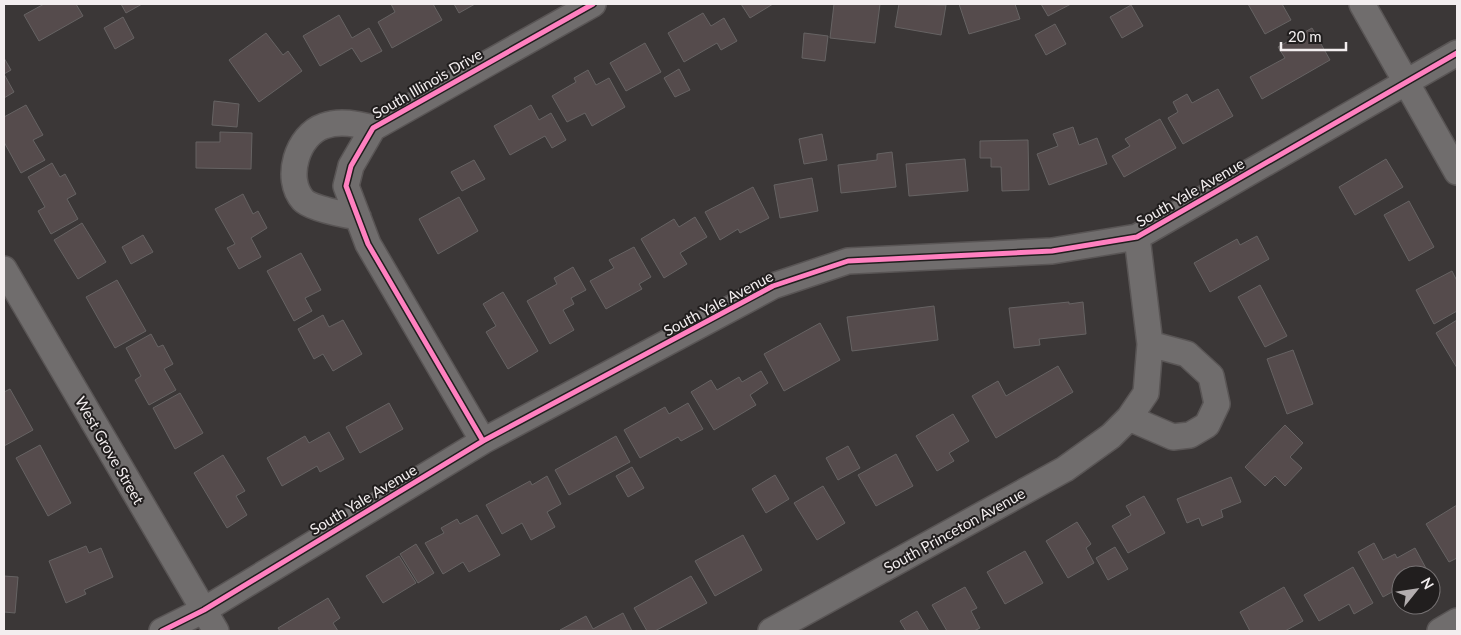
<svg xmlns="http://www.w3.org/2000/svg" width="1461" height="635" font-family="Lato,sans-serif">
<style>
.building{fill:#554b4c;stroke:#666363}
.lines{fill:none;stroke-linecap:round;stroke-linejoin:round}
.minor-casing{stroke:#595555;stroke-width:28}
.minor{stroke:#706d6d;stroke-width:25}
.cycleway-casing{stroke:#211e1e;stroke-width:8}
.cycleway{stroke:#ff80c0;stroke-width:5}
.labels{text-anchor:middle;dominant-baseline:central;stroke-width:4;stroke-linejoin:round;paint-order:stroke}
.street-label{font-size:15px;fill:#f3eeef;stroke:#211e1e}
</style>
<rect width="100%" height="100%" fill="#3b3737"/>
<!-- building -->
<path class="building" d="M44 4H76L83 16 39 41 24 15Z
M121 4H142L126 13Z
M391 4H433L442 20 392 48 378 22 395 12Z
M454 4H475L459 13Z
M741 4H773L750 18Z
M834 4H880L875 43 830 38Z
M899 4 946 5 941 35 895 27Z
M959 4H1015L1020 19 969 34Z
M1041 4H1071L1048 16Z
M1248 4H1282L1291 20 1265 34Z
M1131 5 1143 26 1122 38 1110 17Z
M703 13 711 26 724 18 737 41 721 50 717 43 684 62 668 33Z
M339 15 352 38 369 28 382 51 361 62 352 48 320 66 303 36Z
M123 17 134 38 115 49 104 28Z
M1055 24 1066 44 1046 55 1035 35Z
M1312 28 1330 60 1262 99 1250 77 1285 58 1278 47Z
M266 33 283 55 288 51 302 71 259 102 229 60Z
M804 33 828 36 825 61 802 58Z
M645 43 661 72 626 91 610 63Z
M4 58 11 70 4 74Z
M679 69 690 90 675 97 664 78Z
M588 70 596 85 609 78 625 107 592 126 585 113 567 122 552 96 576 82 574 78Z
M4 74 14 92 4 98Z
M1218 89 1233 116 1183 144 1168 118 1178 112 1173 102 1187 94 1192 103Z
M214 101 239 104 237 127 212 125Z
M26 105 43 135 33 140 45 160 21 173 4 142V117Z
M531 105 539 120 551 113 566 140 552 148 545 136 510 155 494 126Z
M1160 119 1176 148 1124 177 1112 156 1130 146 1125 139Z
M1073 127 1079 145 1097 138 1107 164 1049 185 1037 154 1058 146 1053 134Z
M220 132 252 133 251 169 196 168V142H220Z
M822 134 827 160 804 164 799 139Z
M1028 140 1029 190 1002 191 1001 167H991V158H980V141Z
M892 152 896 187 841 193 838 165 877 160V154Z
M965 159 968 191 909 196 906 164Z
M1386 159 1403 187 1355 215 1339 187Z
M474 160 485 179 462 191 451 172Z
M52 163 60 177 65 174 76 194 67 199 78 219 51 234 38 211 45 207 28 177Z
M812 178 818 211 780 218 774 185Z
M753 187 769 218 740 233 738 229 720 240 705 212Z
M243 194 253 214 258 211 267 228 251 238 261 257 239 269 227 248 235 244 215 209Z
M459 197 478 231 438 254 419 219Z
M1409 201 1434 247 1409 261 1384 215Z
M695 217 707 237 680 253 687 264 664 278 641 239 674 219 679 227Z
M82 223 106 262 78 279 54 240Z
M143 235 153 252 131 264 122 247Z
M1257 236 1269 259 1210 292 1194 263 1237 239 1240 245Z
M634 247 651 277 639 284 642 289 606 309 590 281 614 268 609 260Z
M301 253 321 290 305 298 312 311 294 321 267 271Z
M573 267 586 290 571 298 574 304 563 310 574 330 550 344 527 301 557 284 554 278Z
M1452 271 1457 281V311L1434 324 1416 290Z
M117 280 146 331 115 348 86 297Z
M1260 285 1287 336 1265 347 1238 297Z
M503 292 538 351 508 369 486 332 496 326 483 304Z
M1069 302V304L1083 302 1086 334 1039 339 1040 345 1014 348 1009 308Z
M934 306 938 340 852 351 847 317Z
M323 315 329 327 343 320 362 354 333 371 323 354 314 359 298 329Z
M1457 320V368L1436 333Z
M820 323 840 360 784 391 764 354Z
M151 334 158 347 163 345 173 364 164 369 176 390 149 405 135 380 141 376 126 348Z
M1293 350 1313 404 1287 414 1267 359Z
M1058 366 1073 392 996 438 972 396 998 381 1006 396Z
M761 371 768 383 750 395 756 405 714 430 691 392 711 380 717 390 739 377 742 382Z
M10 389 33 430 4 446V392Z
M180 393 203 433 175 449 153 408Z
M389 403 403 429 360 453 346 427Z
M688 403 703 429 681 441 678 437 640 458 624 430 665 407 669 414Z
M953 414 969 441 949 453 954 461 937 471 916 436Z
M1285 425 1303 443 1290 457 1302 468 1285 486 1275 476 1265 486 1245 467Z
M329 432 344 459 320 472 317 466 282 486 267 458 305 436 309 443Z
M616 436 630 462 569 495 555 470Z
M40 445 71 503 48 516 16 458Z
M848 446 860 468 838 480 826 458Z
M896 454 913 486 876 506 858 475Z
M223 455 245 491 236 496 247 515 227 528 194 473Z
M632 467 644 488 628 497 616 476Z
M775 475 789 499 766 513 752 489Z
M547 476 561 504 547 512 555 527 531 540 522 523 502 534 486 505 530 481 532 485Z
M1231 477 1241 502 1221 510 1223 517 1202 526 1199 518 1187 523 1177 499Z
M823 486 845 523 817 540 794 503Z
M1144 496 1165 533 1128 553 1112 526 1131 515 1126 506Z
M1457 505V558L1449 562 1426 524Z
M477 515 500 555 469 572 463 562 443 574 425 543 444 533 441 528 457 519 460 524Z
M1077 522 1091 544 1086 548 1094 563 1068 578 1046 541Z
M743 535 762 570 715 596 695 561Z
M1374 543 1383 560 1395 554 1397 558 1415 548 1428 572 1423 575H1401V587L1383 597 1358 552Z
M416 544 434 573 418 583 400 554Z
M86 546 89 553 101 548 113 577 84 590 86 594 66 603 49 561Z
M1115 547 1128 569 1108 580 1096 558Z
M1025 551 1043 583 1005 604 987 572Z
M399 556 416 583 383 603 366 576Z
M1353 567 1373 603 1354 614 1349 604 1319 621 1304 595Z
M4 576 18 577 15 613 4 612Z
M691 576 707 603 655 631H647L634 608Z
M965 587 977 608 971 611 980 628 974 631H947L932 605Z
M1284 587 1303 621 1285 631H1250L1240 612Z
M328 598 340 618 333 623 338 631H280L278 628Z
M917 611 929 631H906L900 621Z
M623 613 632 631 560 630 586 616 593 629Z"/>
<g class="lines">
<!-- minor casing -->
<g class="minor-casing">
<path id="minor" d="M1362 4 1457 172
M358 217C346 215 310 208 303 200 284 179 297 135 324 126 340 120 357 124 373 128
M4 269 216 631
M1129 418 1173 437 1190 435 1207 425 1217 404 1211 376 1187 354 1150 344
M483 441 368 244 346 186 351 166 373 128 593 4
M162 631 204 610 483 441 773 286 848 261 1052 251 1137 237 1457 53
M771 631 1065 469 1111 436 1129 418 1146 393 1150 344 1137 237
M1440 631 1457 621"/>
</g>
<!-- minor -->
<use href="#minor" class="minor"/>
<!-- cycleway casing -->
<g class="cycleway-casing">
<path id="cycleway" d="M483 441 368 244 346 186 351 166 373 128 593 4
M162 631 204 610 483 441 773 286 848 261 1052 251 1137 237 1457 53"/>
</g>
<!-- cycleway -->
<use href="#cycleway" class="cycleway"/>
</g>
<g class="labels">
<!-- street labels -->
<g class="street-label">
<text transform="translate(427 83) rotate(-30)">South Illinois Drive</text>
<text transform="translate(1190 192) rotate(-30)">South Yale Avenue</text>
<text transform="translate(718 303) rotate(-28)">South Yale Avenue</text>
<text transform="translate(110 450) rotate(60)">West Grove Street</text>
<text transform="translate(363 499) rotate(-31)">South Yale Avenue</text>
<text transform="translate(954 530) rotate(-29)">South Princeton Avenue</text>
</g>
</g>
<!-- border -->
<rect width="1461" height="635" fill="none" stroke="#f3eeef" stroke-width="10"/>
<!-- north arrow -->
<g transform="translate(1416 590) rotate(60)"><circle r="24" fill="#211e1e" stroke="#757172"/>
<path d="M0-4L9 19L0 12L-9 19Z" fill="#b3aeaf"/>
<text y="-8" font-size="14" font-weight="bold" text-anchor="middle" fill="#f3eeef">N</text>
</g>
<!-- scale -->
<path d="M1281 42v8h65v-8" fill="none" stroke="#f3eeef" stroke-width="2.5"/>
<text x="1288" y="42" font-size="15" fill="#f3eeef" stroke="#211e1e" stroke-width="4" paint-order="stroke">20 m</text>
</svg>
